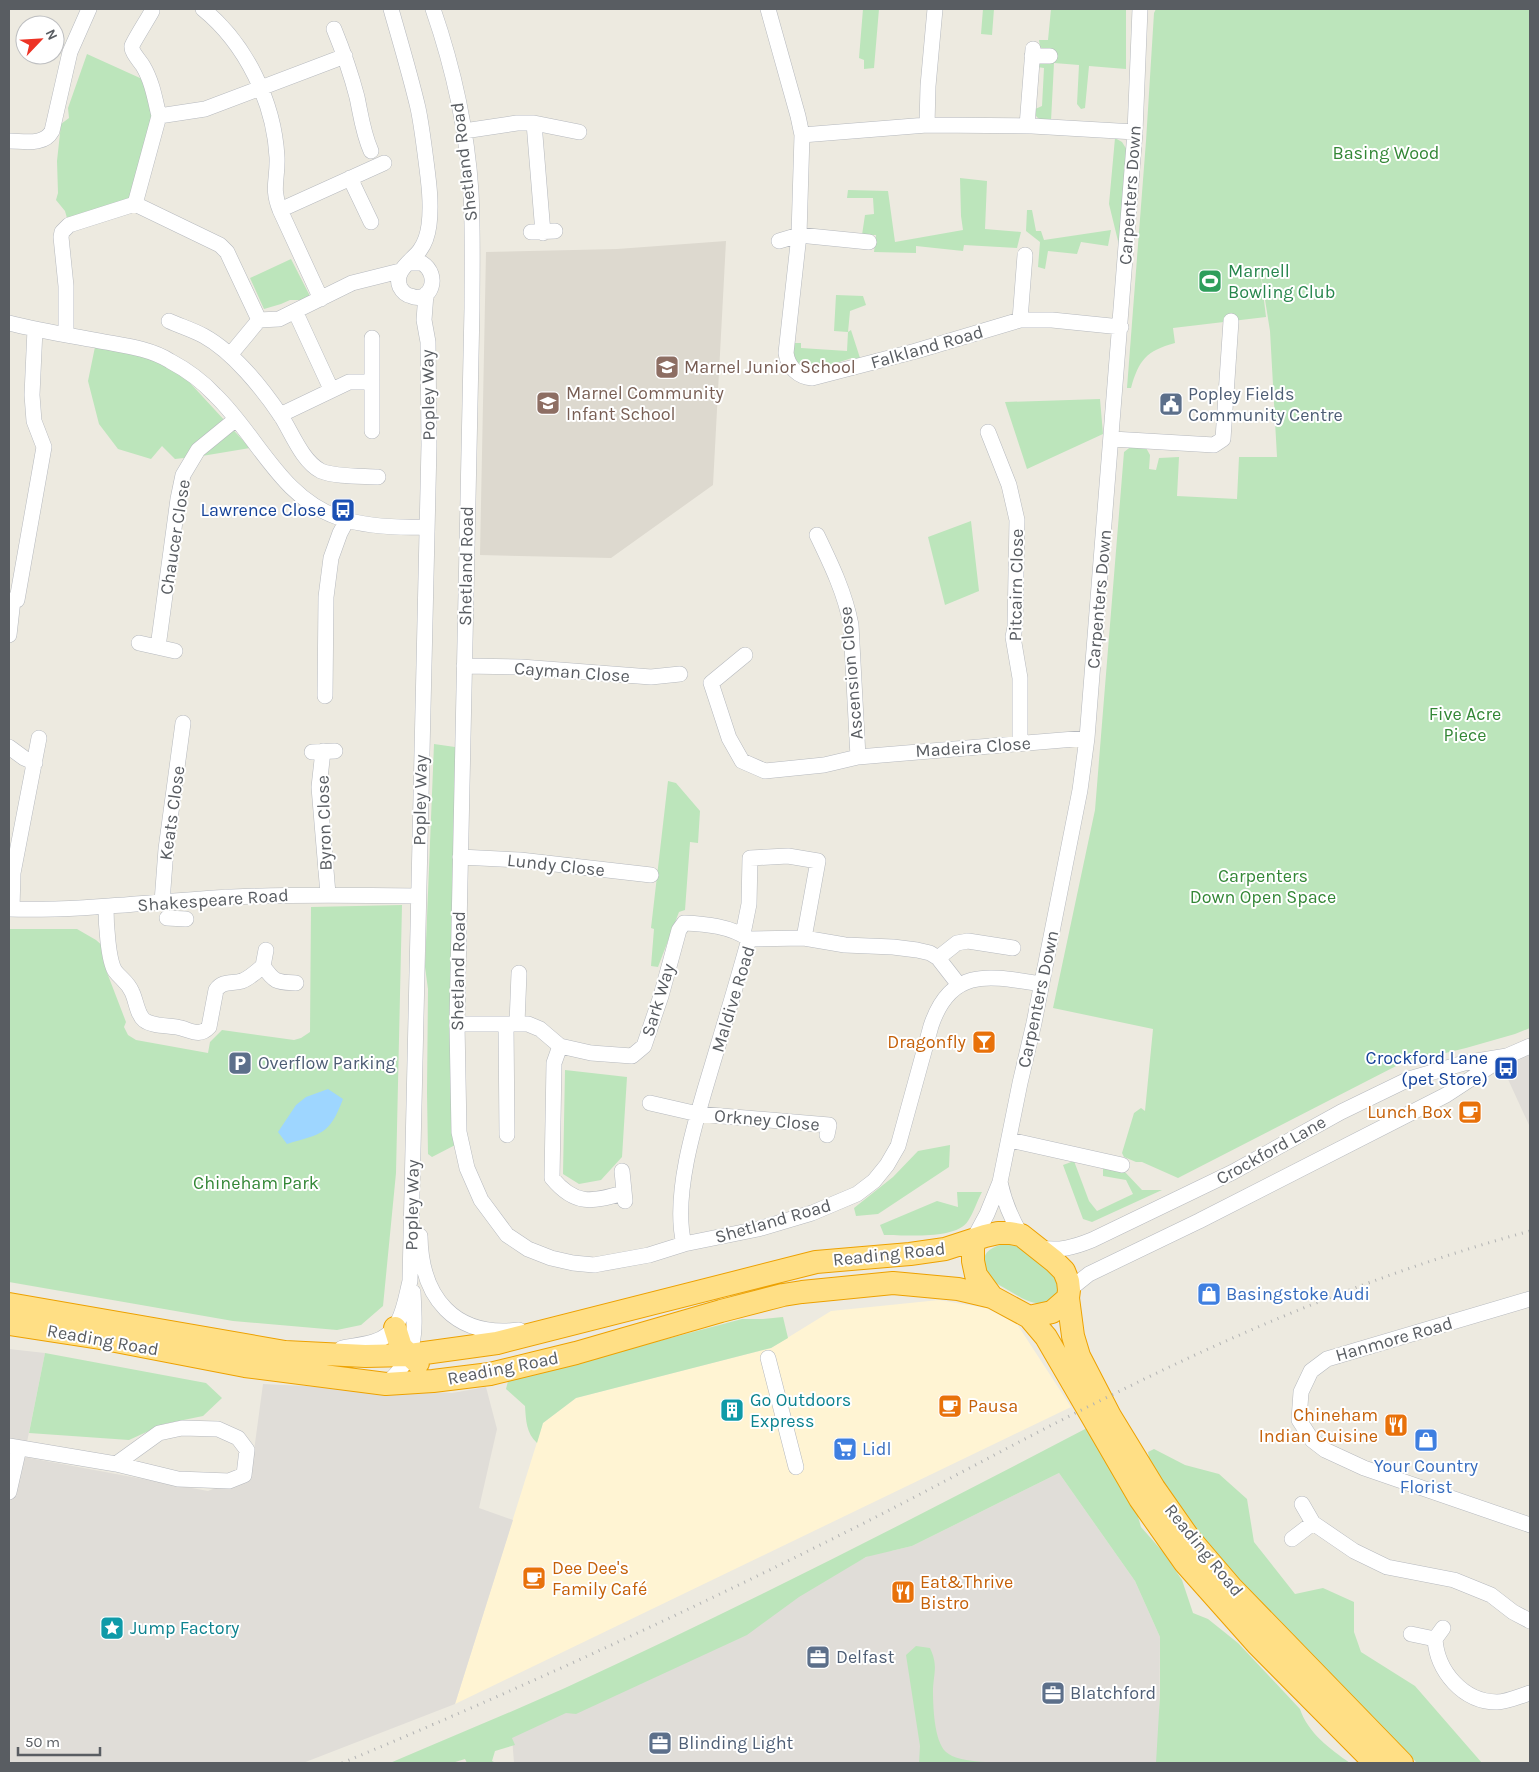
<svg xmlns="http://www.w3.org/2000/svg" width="1539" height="1772" font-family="Karla,sans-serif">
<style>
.commercial{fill:#fff4d3}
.industrial{fill:#e0ddd8}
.education{fill:#ddd9cf}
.green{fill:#bce5bb}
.water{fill:#9ed6ff}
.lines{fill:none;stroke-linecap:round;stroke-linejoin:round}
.minor-casing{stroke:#b6b9be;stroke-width:16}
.highway-casing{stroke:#eda100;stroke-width:24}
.minor{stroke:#fff;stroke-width:15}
.highway{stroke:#ffdf85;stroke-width:22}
.rail{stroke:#b2b3b3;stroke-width:3;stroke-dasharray:1 6;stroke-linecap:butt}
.labels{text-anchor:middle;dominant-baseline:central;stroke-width:4;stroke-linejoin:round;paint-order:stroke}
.park-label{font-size:18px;fill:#338736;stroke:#fff}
.street-label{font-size:18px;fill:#595d62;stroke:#fff}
.leisure-label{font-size:18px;fill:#27864d;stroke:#fff;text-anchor:start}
.education-label{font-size:18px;fill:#785e54;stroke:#fff;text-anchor:start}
.service-label{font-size:18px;fill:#4e5e75;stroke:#fff;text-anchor:start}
.transit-label{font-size:18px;fill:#164399;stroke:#fff;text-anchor:end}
.food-label{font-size:18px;fill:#c56008;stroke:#fff;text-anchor:end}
.shop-label{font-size:18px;fill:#366cbe;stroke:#fff;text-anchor:start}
.culture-label{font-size:18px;fill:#0d838f;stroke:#fff;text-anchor:start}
</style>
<rect width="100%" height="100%" fill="#edeae0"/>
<!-- commercial -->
<path class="commercial" d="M939 1300 986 1308 1017 1324 1071 1407 455 1704 543 1423 576 1398 771 1348 831 1311Z"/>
<!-- industrial -->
<path class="industrial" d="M1530 1051V1124L1529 1125 1501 1064Z
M9 1349 45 1353 24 1457 208 1491 251 1473 263 1384 452 1393 486 1387 497 1429 479 1508 513 1520 455 1704 303 1763H9Z
M1059 1473 1135 1581 1160 1637 1159 1763H514L511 1724 890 1546 891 1551 912 1546Z"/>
<!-- education -->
<path class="education" d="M726 241 713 485 611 558 480 555 486 252 617 249Z"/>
<!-- green -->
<path class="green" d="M863 9H879L874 68 864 69V60L859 58Z
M983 9H994L992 35 981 34Z
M1051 9H1126V69L1089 66 1085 108 1081 109 1077 104 1079 65 1054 63 1051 121C1041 121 1036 119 1033 110L1042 106 1044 68 1037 67 1042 62 1045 50 1040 47 1039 40H1048Z
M1156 9H1530V1028L1515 1034 1466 1048 1400 1064 1178 1178 1142 1162H1136L1124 1157 1122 1153 1134 1113 1141 1108 1145 1111 1153 1029 1053 1008 1095 810 1124 452 1133 445 1145 446 1150 455 1149 469 1156 470 1159 458 1179 457 1177 496 1237 499 1239 457H1277L1270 331 1260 268 1266 317 1173 328 1175 343C1146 351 1139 360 1131 388H1127L1146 141 1154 13Z
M87 54 151 83 159 116 135 204 69 225 65 211 56 200 58 193 57 161 61 124 69 118 68 108Z
M1115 138 1122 142 1127 150 1119 245 1109 204Z
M960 178 987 181 985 229 1021 232 1017 248 964 245 963 251 916 246V253L874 252 876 235H862L865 215 874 214 873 198H847L848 190 888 191 895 242 963 230 961 216Z
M1027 210H1032L1036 231H1041L1044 240 1111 230 1108 246 1081 242 1077 254 1048 251 1045 269 1038 267 1040 242 1026 231Z
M291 259 312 300H290L281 304 264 309 250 278Z
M836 295 863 296 866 305 850 311 848 332 851 330 860 358 856 360 852 358 824 367 822 371C801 373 792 363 793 343H801V348L847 351 848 332 834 331Z
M96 342 132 347 179 371 250 448 202 456 175 459 162 446 151 459 118 449 99 424 88 381Z
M1100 399 1103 434 1027 469 1005 402Z
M971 521 979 591 945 605 928 537Z
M434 744 462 748 461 1142 432 1157 428 1154 427 1093 428 989 425 967Z
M668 781 676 783 700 811 698 843 690 842 685 910 679 912 658 967 651 966 654 929 651 928Z
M402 905 396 1173 383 1306 361 1325 337 1330 233 1321 9 1282V929H77L96 940 104 947 106 970 126 1022 124 1027 128 1035 136 1040 208 1053 210 1042 222 1030 294 1040 301 1038 310 1032 311 907Z
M565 1070 627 1077 622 1157 601 1180 579 1184 563 1174Z
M950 1145 949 1167 878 1214 856 1216 854 1208 893 1177 918 1151Z
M1074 1161 1089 1201 1097 1211 1133 1194 1126 1180 1103 1176V1168L1124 1171 1142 1190H1162L1092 1222 1083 1219 1063 1165Z
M957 1192H982C977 1201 974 1212 968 1221 956 1240 905 1235 884 1235L880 1225 937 1201 958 1207Z
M1000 1245H1010L1020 1247 1058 1279 1059 1291C1044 1310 1031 1304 1013 1293 1004 1288 994 1282 986 1276 982 1259 982 1251 1000 1245Z
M783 1317 788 1338 771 1348 576 1398 543 1423 537 1443C526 1433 526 1420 525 1406L506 1389 508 1381 742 1319H763Z
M45 1353 206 1383 222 1398 203 1416 164 1424 129 1440 29 1433Z
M1087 1428 1137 1513 1141 1527 1163 1552 1182 1580 1193 1613 1208 1619 1238 1643 1300 1709C1308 1733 1330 1749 1350 1763H1156L1160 1695V1637L1135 1581 1059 1473 912 1546 866 1557 799 1597 747 1635 576 1714 566 1713 512 1738 515 1745 495 1751 492 1761 496 1763H467L465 1759 452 1763H390C448 1738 507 1714 565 1688 741 1607 915 1518 1087 1428Z
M1154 1449 1185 1465 1219 1474 1247 1499 1254 1542 1295 1594 1323 1588 1354 1602V1632L1361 1652 1415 1686 1482 1763H1417L1205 1544 1151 1470 1148 1452Z
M916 1646 930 1648C938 1665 934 1672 933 1689 933 1706 934 1741 946 1752 959 1764 1001 1762 1018 1763H919L920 1746 906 1655Z"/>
<!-- water -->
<path class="water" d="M328 1089 343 1099C329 1136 322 1133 287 1144L278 1132 296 1105 306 1097Z"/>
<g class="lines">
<!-- minor casing -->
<g class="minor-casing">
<path id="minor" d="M203 9C246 44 274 102 277 157 278 179 271 188 280 210
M391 9C400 41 410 74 418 108 421 122 423 138 425 153 428 177 432 201 429 225 428 233 425 243 420 250 412 261 393 271 400 287 402 291 406 295 411 296 431 304 441 275 422 263H409
M433 9C453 67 467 130 471 192 473 231 472 269 472 308L457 1024 459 1132 467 1168 481 1200 507 1235 528 1249 551 1258 573 1263 594 1265 649 1255 684 1244 758 1229 812 1213 857 1194 874 1181 887 1165 898 1146 931 1026C951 966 990 976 1041 984
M768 9 798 116 802 135
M152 11C149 17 133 42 132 46 131 52 140 61 143 66 152 81 155 99 159 116
M334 29C343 51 351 74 357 97 361 116 363 133 371 151
M1032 56H1050
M534 123 543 233
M927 125 928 86 935 9
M1027 126 1033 49
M464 131 517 123H534L579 132
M9 141C24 141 44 146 52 131L70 52 89 9
M350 178 371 222
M135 204 159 116 205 109 345 56
M531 232 555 231
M779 241 799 235 869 242
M321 299 280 210 384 163
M295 311 331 389
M259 320 279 319 352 283 400 271
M1020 320 1025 255
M169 321C180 326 193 330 204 336 233 352 262 388 281 416 292 433 302 461 321 471 335 477 362 476 378 477
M9 323C40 331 73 336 105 342 127 346 151 349 170 361 187 370 202 381 215 395 257 435 281 499 340 518 368 527 398 528 426 527
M1121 327 1052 320H1020L916 351 812 378C798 377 788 367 786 353L799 235 802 135 927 125 1032 126 1135 132
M66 335V286L61 237 62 232 69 225 135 204 220 245 227 252 259 320
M230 355 259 320
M280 415 349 382H371
M372 431V338
M988 432 1009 485 1017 520 1015 627 1013 637 1020 678V743
M1112 439 1214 445 1223 439 1231 321
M817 535C831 564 845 593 851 625L858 757
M9 600H13L9 635
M13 600H17L44 447 34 421 32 395 35 329
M139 643 175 651
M158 647 178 499 183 475 198 450 236 419
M745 655 711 683 729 738 742 761 765 771 824 765 858 757 1087 738
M464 666 521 667 651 677 680 674
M325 696 326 597 331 558 340 533 347 520
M9 747 24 758 35 763
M323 751 319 787 328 894
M312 752 335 751
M460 857 520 860 651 875
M162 902 166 849 183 723
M106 907C106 922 108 960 115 971 121 979 127 981 132 992 136 1000 137 1014 144 1020 153 1027 171 1025 181 1028 192 1031 200 1037 209 1027L216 990C223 980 232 984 242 981 250 978 257 971 263 966
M9 909C84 911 158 901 232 897 294 894 356 895 418 896
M12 909 13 873 39 738
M167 918 186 919
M743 934 749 904 750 858 788 856 818 861 804 938
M749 939 804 938 845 945 893 947 917 950 930 953 938 958 959 985
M266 950 263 966C275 983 277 982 296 983
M938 958 957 943 968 941 1013 948
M457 1024H528L540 1029 560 1046 591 1053 632 1056 644 1046 661 996 679 930 684 923C706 924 730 926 749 939
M517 1024 519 973
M506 1025 507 1135
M560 1046 554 1063 552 1178C575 1206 592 1202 623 1193
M650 1103 698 1114 829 1125 827 1135
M1010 1140 1122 1165
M622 1171 625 1201
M1000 1182C1004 1201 1011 1218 1021 1235
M420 1236C421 1298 455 1338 519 1330
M973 1240 987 1214 1000 1182 1020 1083 1034 1023 1080 790 1087 738 1135 132 1140 9
M684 1244C671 1192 699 1110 714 1059 726 1019 738 979 749 939
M1039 1248C1060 1251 1072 1248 1092 1240L1233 1172 1341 1112 1409 1079 1464 1063 1507 1056 1530 1046
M1069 1290 1089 1274 1199 1221 1446 1095 1501 1059
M1530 1299 1327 1359 1311 1371 1301 1392 1299 1420 1312 1440 1325 1450 1364 1468 1530 1525
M342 1348C352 1346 363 1345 373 1342 402 1334 404 1305 410 1281L429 445 428 342 424 320 426 294
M768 1358 796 1467
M386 1384C418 1357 415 1331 413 1292
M9 1446 116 1464 178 1479 229 1481 244 1475 247 1450 238 1438 218 1429 182 1428 159 1433 116 1464
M9 1492 19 1448
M1302 1504 1313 1523 1354 1551 1387 1567 1454 1580 1491 1595 1513 1612 1530 1621
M1292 1539 1313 1523
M1443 1628 1435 1639C1437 1671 1463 1702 1497 1702 1507 1702 1520 1696 1530 1693
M1411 1634 1435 1639"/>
</g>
<!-- highway casing -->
<g class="highway-casing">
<path id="highway" d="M1068 1298 1073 1336 1079 1356 1110 1416 1154 1488 1189 1538 1231 1587 1402 1763
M9 1304 285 1352 365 1356 410 1355 497 1343 816 1262 910 1254 945 1249 985 1236 998 1233H1010L1021 1235 1054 1261 1064 1271 1068 1281 1069 1290 1068 1298 1052 1312 1029 1317 992 1297 976 1275 973 1261V1240
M1029 1317 1046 1337 1140 1499 1185 1563 1257 1644 1375 1763
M9 1324 100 1338 245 1366 386 1384 433 1381 490 1374 576 1353 721 1311 783 1295 802 1292 893 1283 958 1289 992 1297
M395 1328 401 1347 418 1363"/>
</g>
<!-- minor -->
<use href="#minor" class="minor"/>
<!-- highway -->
<use href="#highway" class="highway"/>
<!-- rail -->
<path class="rail" d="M342 1763C520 1689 694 1609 866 1522 949 1480 1031 1434 1116 1393 1248 1327 1387 1270 1530 1231"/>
</g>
<!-- icons -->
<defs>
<g id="stadium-square" transform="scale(1.25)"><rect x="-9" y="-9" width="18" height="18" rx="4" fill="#2e9e5b" stroke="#fff"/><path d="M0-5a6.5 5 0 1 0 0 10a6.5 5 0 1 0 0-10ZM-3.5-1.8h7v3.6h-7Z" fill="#fff"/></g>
<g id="school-square" transform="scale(1.25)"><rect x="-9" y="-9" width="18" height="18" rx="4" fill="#8d6e63" stroke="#fff"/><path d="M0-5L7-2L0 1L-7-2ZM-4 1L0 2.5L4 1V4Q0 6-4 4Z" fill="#fff"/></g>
<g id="civic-square" transform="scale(1.25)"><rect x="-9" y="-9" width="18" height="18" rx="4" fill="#5c6f8a" stroke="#fff"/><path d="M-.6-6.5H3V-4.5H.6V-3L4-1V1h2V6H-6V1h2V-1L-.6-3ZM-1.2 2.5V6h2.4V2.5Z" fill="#fff"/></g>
<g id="bus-square" transform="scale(1.25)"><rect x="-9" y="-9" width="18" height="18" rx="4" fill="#1a4fb4" stroke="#fff"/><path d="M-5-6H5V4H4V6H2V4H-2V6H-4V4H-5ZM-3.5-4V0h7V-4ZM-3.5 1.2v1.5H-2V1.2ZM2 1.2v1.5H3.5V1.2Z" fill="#fff"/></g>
<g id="bar-square" transform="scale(1.25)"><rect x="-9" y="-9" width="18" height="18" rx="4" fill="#e8710a" stroke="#fff"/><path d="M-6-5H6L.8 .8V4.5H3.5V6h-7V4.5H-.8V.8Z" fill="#fff"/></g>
<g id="parking-square" transform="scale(1.25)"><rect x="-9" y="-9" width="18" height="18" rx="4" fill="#5c6f8a" stroke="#fff"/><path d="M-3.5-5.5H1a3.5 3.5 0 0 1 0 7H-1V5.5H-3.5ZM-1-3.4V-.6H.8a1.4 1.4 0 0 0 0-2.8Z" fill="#fff"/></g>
<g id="cafe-square" transform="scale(1.25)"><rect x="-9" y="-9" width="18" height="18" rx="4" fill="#e8710a" stroke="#fff"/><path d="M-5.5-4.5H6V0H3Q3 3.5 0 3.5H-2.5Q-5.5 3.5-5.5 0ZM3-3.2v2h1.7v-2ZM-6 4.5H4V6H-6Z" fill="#fff"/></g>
<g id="shop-square" transform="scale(1.25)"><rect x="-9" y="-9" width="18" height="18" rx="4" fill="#3f7fe0" stroke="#fff"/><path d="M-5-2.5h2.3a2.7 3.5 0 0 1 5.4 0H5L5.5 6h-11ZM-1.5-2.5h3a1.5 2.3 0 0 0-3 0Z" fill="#fff"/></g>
<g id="building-square" transform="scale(1.25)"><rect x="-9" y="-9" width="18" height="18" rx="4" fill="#0f9aa8" stroke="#fff"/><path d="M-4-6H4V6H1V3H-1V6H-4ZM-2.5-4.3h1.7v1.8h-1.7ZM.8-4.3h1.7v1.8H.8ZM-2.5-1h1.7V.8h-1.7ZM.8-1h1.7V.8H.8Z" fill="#fff"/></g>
<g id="restaurant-square" transform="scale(1.25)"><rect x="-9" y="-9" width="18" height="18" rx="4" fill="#e8710a" stroke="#fff"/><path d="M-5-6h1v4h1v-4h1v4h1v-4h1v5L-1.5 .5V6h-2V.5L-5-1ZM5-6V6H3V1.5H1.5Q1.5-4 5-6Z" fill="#fff"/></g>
<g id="supermarket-square" transform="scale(1.25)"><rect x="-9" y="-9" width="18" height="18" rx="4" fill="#3f7fe0" stroke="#fff"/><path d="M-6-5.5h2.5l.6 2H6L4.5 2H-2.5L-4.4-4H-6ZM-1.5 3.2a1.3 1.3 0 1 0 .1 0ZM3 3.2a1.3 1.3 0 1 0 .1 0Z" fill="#fff"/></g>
<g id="sight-square" transform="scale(1.25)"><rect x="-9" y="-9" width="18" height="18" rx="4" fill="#0f9aa8" stroke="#fff"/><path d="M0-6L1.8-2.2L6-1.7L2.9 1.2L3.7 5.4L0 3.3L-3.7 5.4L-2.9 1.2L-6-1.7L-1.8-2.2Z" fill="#fff"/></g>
<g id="office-square" transform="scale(1.25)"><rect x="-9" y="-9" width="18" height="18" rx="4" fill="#5c6f8a" stroke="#fff"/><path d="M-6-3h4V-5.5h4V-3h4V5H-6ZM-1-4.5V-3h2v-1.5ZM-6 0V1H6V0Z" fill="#fff"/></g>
</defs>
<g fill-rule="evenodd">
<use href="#stadium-square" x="1210" y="281"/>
<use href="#school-square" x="667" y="367"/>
<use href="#school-square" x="548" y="403"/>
<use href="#civic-square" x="1171" y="404"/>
<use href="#bus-square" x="343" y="510"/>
<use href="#bar-square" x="984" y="1042"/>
<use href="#parking-square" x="240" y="1063"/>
<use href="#bus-square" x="1506" y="1068"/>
<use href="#cafe-square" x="1470" y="1112"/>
<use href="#shop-square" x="1209" y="1294"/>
<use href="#cafe-square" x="950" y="1406"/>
<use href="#building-square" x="732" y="1410"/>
<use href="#restaurant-square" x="1396" y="1425"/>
<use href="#shop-square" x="1426" y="1440"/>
<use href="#supermarket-square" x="845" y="1449"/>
<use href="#cafe-square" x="534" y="1578"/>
<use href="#restaurant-square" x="903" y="1592"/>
<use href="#sight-square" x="112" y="1628"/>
<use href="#office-square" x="818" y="1657"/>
<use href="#office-square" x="1053" y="1693"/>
<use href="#office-square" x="660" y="1743"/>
</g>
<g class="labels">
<!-- park labels -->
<g class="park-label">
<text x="1386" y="153">Basing Wood</text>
<text x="1465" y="714">Five Acre<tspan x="1465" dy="21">Piece</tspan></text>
<text x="1263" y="876">Carpenters<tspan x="1263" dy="21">Down Open Space</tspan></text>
<text x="256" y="1183">Chineham Park</text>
</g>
<!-- street labels -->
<g class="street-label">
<text transform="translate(464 162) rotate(-97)">Shetland Road</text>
<text transform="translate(1130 195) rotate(-86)">Carpenters Down</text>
<text transform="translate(927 347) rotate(-16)">Falkland Road</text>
<text transform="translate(428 395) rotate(-91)">Popley Way</text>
<text transform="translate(175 537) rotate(-81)">Chaucer Close</text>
<text transform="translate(466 566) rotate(-89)">Shetland Road</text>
<text transform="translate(1016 585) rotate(-89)">Pitcairn Close</text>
<text transform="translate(1099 599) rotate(-85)">Carpenters Down</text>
<text transform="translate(572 672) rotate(4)">Cayman Close</text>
<text transform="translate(851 673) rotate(-95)">Ascension Close</text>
<text transform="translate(973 747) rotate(-4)">Madeira Close</text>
<text transform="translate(420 800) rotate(-89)">Popley Way</text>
<text transform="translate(172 813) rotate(-82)">Keats Close</text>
<text transform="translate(324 823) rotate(-92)">Byron Close</text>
<text transform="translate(556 865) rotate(6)">Lundy Close</text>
<text transform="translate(213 900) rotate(-4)">Shakespeare Road</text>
<text transform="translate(458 971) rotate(-89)">Shetland Road</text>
<text transform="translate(733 999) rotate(-73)">Maldive Road</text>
<text transform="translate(1038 999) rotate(-78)">Carpenters Down</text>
<text transform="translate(658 1000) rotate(-73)">Sark Way</text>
<text transform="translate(767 1120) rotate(5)">Orkney Close</text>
<text transform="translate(1271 1150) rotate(-29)">Crockford Lane</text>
<text transform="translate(412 1205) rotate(-89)">Popley Way</text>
<text transform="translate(773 1221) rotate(-16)">Shetland Road</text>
<text transform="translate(889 1254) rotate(-6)">Reading Road</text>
<text transform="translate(1394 1339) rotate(-16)">Hanmore Road</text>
<text transform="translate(103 1340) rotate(10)">Reading Road</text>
<text transform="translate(503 1368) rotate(-11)">Reading Road</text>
<text transform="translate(1204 1550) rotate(51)">Reading Road</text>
</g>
<!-- leisure labels -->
<g class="leisure-label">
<text x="1228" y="271">Marnell<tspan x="1228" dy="21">Bowling Club</tspan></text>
</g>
<!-- education labels -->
<g class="education-label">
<text x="684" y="367">Marnel Junior School</text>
<text x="566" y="393">Marnel Community<tspan x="566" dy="21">Infant School</tspan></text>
</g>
<!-- service labels -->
<g class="service-label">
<text x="1188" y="394">Popley Fields<tspan x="1188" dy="21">Community Centre</tspan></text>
<text x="258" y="1063">Overflow Parking</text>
<text x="836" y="1657">Delfast</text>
<text x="1070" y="1693">Blatchford</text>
<text x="678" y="1743">Blinding Light</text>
</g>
<!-- transit labels -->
<g class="transit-label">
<text x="326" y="510">Lawrence Close</text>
<text x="1488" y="1058">Crockford Lane<tspan x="1488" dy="21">(pet Store)</tspan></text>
</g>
<!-- food labels -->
<g class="food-label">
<text x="966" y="1042">Dragonfly</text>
<text x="1452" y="1112">Lunch Box</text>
<text x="968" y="1406" text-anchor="start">Pausa</text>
<text x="1378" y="1415">Chineham<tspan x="1378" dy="21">Indian Cuisine</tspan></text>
<text x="552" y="1568" text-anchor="start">Dee Dee's<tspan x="552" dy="21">Family Café</tspan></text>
<text x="920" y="1582" text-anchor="start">Eat&amp;Thrive<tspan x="920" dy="21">Bistro</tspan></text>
</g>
<!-- shop labels -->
<g class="shop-label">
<text x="1226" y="1294">Basingstoke Audi</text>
<text x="862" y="1449">Lidl</text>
<text x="1426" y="1466" text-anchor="middle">Your Country<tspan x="1426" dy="21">Florist</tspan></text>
</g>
<!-- culture labels -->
<g class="culture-label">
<text x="750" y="1400">Go Outdoors<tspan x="750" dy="21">Express</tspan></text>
<text x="130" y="1628">Jump Factory</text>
</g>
</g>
<!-- border -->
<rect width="1539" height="1772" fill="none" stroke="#595d62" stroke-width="20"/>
<!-- north arrow -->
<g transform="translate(40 40) rotate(65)"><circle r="24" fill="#ffffff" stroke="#bdbec0"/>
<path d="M0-4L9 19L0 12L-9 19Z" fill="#ed3325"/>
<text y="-8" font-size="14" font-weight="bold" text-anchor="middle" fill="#595d62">N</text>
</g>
<!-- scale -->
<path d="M18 1747v8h82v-8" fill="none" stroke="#595d62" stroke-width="2.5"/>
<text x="25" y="1747" font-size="15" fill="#595d62" stroke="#ffffff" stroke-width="4" paint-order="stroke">50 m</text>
</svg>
